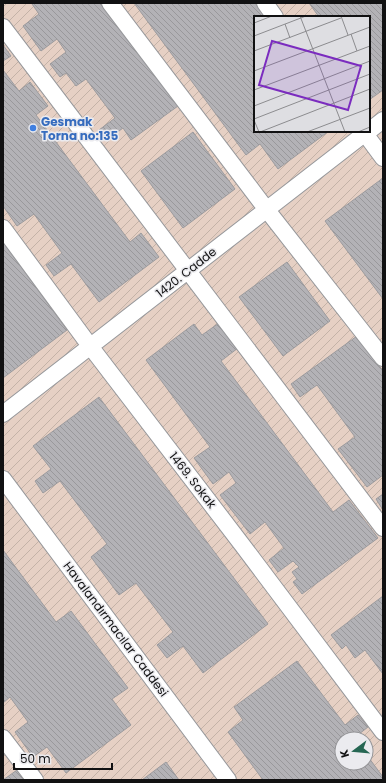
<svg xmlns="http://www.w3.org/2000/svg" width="386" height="783" font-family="Poppins,sans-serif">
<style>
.industrial{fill:url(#industrial-furrows);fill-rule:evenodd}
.building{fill:url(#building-back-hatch);stroke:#9c9b9e}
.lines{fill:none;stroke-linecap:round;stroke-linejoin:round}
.minor-casing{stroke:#97989b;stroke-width:18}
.minor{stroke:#fff;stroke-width:16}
.shop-dot{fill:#3f7fe0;stroke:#ebebef;stroke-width:1.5}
.labels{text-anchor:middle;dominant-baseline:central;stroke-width:3;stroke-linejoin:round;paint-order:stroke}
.shop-label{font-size:12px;font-weight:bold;fill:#366cbe;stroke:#ebebef;text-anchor:start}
.street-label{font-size:12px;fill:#111112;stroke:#ebebef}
.inset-road{fill:none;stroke:#8c8c8f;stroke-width:1}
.view{fill:#7b2cbf;fill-opacity:0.15;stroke:#7b2cbf;stroke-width:2}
.inset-edge{fill:none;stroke:#111112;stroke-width:2}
</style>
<defs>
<pattern id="industrial-furrows" width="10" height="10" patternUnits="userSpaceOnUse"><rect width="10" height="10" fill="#e6d0c4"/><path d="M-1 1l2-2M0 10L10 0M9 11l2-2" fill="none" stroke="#c4b2a7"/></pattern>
<pattern id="building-back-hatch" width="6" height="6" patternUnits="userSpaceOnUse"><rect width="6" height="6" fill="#b3b2b6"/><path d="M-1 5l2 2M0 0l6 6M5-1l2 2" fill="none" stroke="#99989b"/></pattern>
</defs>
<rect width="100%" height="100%" fill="#dedee2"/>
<!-- industrial -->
<path class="industrial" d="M3 3H383V780H3ZM255 17H369V131H255ZM342 739H366V763H342Z"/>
<!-- building -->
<path class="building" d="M33 3H103L178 106 131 140 123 128 107 140 99 130 115 118 86 79 76 86 66 73 60 77 50 64 66 52 57 39 41 51 23 26 39 14 32 4Z
M134 3H255L265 17H255V131H329L278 169 260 144 246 155Z
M309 3H383V90L369 100V17H319Z
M3 45 11 56 3 61Z
M3 70 19 91 30 82 48 106 36 115 130 242 141 233 159 257 99 302 71 264 54 276 46 265 62 253 34 214 17 226 3 206Z
M193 132 235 189 183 228 141 171Z
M383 178V299L325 221Z
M3 242 67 330 3 378Z
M287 262 330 321 283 356 239 297Z
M219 323 238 348 221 361 333 512 349 500 378 538 302 594 293 582 297 579 292 572 299 567 293 561 278 572 269 560 284 548 265 522 250 534 220 495 236 483 229 472 213 484 194 458 210 447 146 360 194 324 202 335Z
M357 336 383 371V475L367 487 338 449 355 437 317 385 300 397 291 384Z
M99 397 268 624 203 673 183 646 167 658 157 645 173 632 136 583 119 595 91 557 107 544 60 481 43 493 35 481 51 469 33 446Z
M383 494V510L376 499Z
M3 550 56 622 71 611 128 688 112 699 131 725 66 773 47 747 33 757 15 732 28 722 10 697 3 703Z
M383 596V674L365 650 355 658 346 645 342 649 331 635Z
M297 661 345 725 358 715 368 727 354 738 355 739H342V763H366V754L383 777V780H263L228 732 243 720 234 707Z
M166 762 179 780H142Z
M17 770 24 780H3Z"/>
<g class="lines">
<!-- minor casing -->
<g class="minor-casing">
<path id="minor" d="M110 3 267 210 383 358
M265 3 275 17
M3 27 383 528
M363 131 383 158
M369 131 383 120
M3 228 90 346 243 546 383 732
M3 414 368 131
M3 479 228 780
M3 738 35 780"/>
</g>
<!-- minor -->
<use href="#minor" class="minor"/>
</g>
<!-- markers -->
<circle class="shop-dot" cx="33" cy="128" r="4"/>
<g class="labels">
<!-- shop labels -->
<g class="shop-label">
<text x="41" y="121">Gesmak<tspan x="41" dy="14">Torna no:135</tspan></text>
</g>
<!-- street labels -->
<g class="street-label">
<text transform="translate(186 272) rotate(-38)">1420. Cadde</text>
<text transform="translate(193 480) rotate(52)">1469. Sokak</text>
<text transform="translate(116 629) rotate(53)">Havalandırmacılar Caddesi</text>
</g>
</g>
<!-- overview -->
<g transform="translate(254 16)">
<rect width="116" height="116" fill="#dedee2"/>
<path class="inset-road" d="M46 0 91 116M87 0 94 19M0 7 18 0M31 8 36 22M97 18 103 35M0 20 52 0M0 35 87 2M0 55 116 11M0 74 116 30M0 90 116 45M0 103 116 58M0 104 5 116M6 116 116 73M53 116 116 92M104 116 116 111"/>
<path class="view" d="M18 25 107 50 94 94 5 69Z"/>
<rect width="116" height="116" class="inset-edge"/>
</g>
<!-- border -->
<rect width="386" height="783" fill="none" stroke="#111112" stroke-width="8"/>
<!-- north arrow -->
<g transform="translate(354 751) rotate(254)"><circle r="19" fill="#ebebef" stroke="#949497"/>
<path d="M0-3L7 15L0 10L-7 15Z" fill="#266653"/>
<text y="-6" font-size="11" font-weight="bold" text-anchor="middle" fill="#111112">K</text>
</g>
<!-- scale -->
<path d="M14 763v6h98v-6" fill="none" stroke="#111112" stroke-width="2"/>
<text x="20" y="763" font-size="12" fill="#111112" stroke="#ebebef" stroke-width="3" paint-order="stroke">50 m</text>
</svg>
